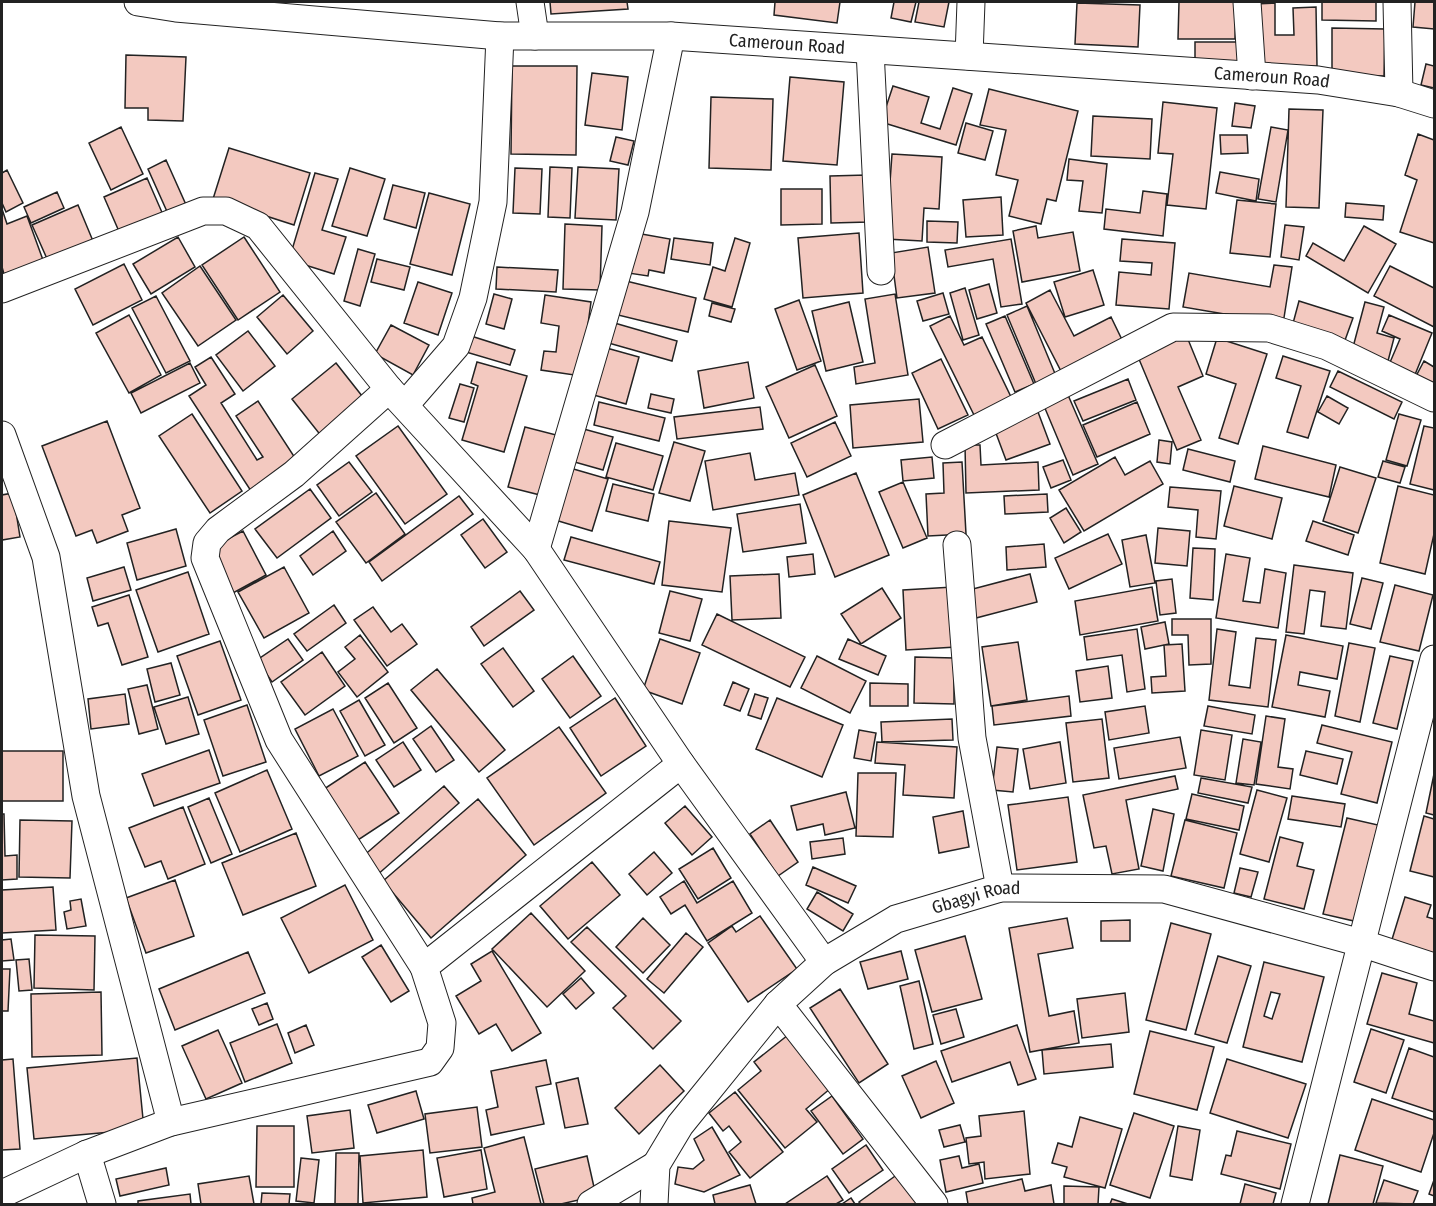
<svg xmlns="http://www.w3.org/2000/svg" width="1436" height="1206" font-family="'Fira Sans Condensed',sans-serif">
<style>
.building{fill:#f3c9c0;stroke:#222;stroke-width:1.5;fill-rule:evenodd}
.lines{fill:none;stroke-linecap:round;stroke-linejoin:round}
.minor-casing{stroke:#222;stroke-width:29}
.minor{stroke:#fff;stroke-width:27}
.labels{text-anchor:middle;dominant-baseline:central;stroke-width:4.5;stroke-linejoin:round;paint-order:stroke}
.street-label{font-size:18px;fill:#222;stroke:#fff}
</style>
<rect width="100%" height="100%" fill="#fff"/>
<!-- building -->
<path class="building" d="M550 2H627L628 9 551 14Z
M775 2H840L837 23 774 15Z
M894 2H916L911 22 891 18Z
M919 2H949L944 27 915 22Z
M1179 2H1236L1235 39H1178Z
M1322 2H1376V21L1322 20Z
M1415 2H1434V29L1413 27Z
M1077 3 1140 5 1138 47 1075 44Z
M1275 3V35H1294L1293 8 1316 7 1317 66 1255 68 1254 4Z
M1332 28 1385 29 1384 76 1332 75Z
M1195 42H1240V63H1195Z
M126 55 186 57 183 121 148 120V108H125Z
M1426 64 1434 66V88L1421 85Z
M512 66H577L576 155 511 154Z
M592 73 628 77 622 130 585 125Z
M790 77 844 82 837 165 783 161Z
M893 86 929 97 921 123 940 129 953 88 972 94 956 145 881 122Z
M989 89 1078 111 1056 201 1047 199 1041 224 1009 216 1018 180 996 175 1006 130 980 125Z
M711 97 773 99 771 170 709 168Z
M1163 102 1217 108 1206 209 1167 205 1173 154 1158 153Z
M1235 103 1255 106 1251 128 1232 126Z
M1289 109 1323 110 1319 208 1286 207Z
M1093 116 1152 119 1150 159 1091 156Z
M966 123 993 131 985 160 958 153Z
M121 127 143 174 111 190 89 143Z
M1271 127 1288 130 1276 202 1258 199Z
M1418 134 1434 140V243L1400 232 1417 180 1405 175Z
M1220 135H1247L1248 153 1221 154Z
M616 137 634 141 628 165 610 161Z
M229 148 310 173 294 225 213 199Z
M892 154 942 157 939 209 924 208 922 241 886 239Z
M1069 159 1107 164 1102 213 1079 211 1083 181 1067 180Z
M166 160 187 207 169 216 148 169Z
M550 167 572 168 570 218 548 217Z
M578 167 619 169 616 220 575 218Z
M350 168 385 179 367 236 332 226Z
M515 168 542 169 540 214 513 213Z
M7 170 23 203 6 212 2 203V173Z
M1220 172 1259 179 1256 201 1216 193Z
M315 173 338 179 322 230 346 237 334 274 289 260Z
M867 175 869 222 831 223 830 176Z
M147 178 164 217 121 236 104 197Z
M393 185 425 193 416 228 384 219Z
M781 189H822V224L781 225Z
M1143 191 1167 194 1163 236 1104 229 1106 209 1140 213Z
M57 192 64 208 31 223 24 207Z
M429 193 470 204 452 275 410 264Z
M1001 197 1003 235 966 237 963 200Z
M1237 200 1276 204 1270 257 1230 253Z
M1346 203 1384 206 1383 220 1345 217Z
M78 205 93 241 48 261 32 225Z
M2 209 7 224 27 216 43 260 4 274 2 267Z
M927 221 958 222 957 243 927 242Z
M565 224 602 226 600 290 563 289Z
M1285 225 1304 227 1299 260 1281 257Z
M1036 226 1038 238 1073 232 1080 271 1022 282 1013 231Z
M1364 226 1396 244 1368 293 1306 256 1313 243 1344 261Z
M636 233 670 239 664 273 649 270 648 276 628 273Z
M859 233 863 293 803 298 798 238Z
M178 237 195 267 151 294 133 264Z
M244 237 280 292 238 320 202 265Z
M674 238 713 243 710 265 671 259Z
M735 238 750 243 732 307 704 299 713 267 725 271Z
M1011 239 1022 304 1001 307 993 259 948 267 945 250Z
M1122 239 1175 243 1169 309 1116 305 1119 272 1151 275 1152 263 1120 261Z
M928 247 935 293 897 298 891 253Z
M358 249 375 254 360 306 344 301Z
M377 259 410 267 404 290 371 282Z
M124 264 142 300 93 325 75 289Z
M1274 265 1292 267 1283 324 1183 307 1189 273 1270 287Z
M200 266 236 320 198 346 162 293Z
M1390 266 1434 288V327L1374 296Z
M497 267 558 270 556 292 496 289Z
M1093 270 1104 305 1065 317 1054 282Z
M626 281 696 298 688 332 618 315Z
M418 282 452 293 438 335 404 323Z
M989 284 997 313 977 319 969 290Z
M965 288 979 335 963 340 950 293Z
M1050 290 1074 336 1111 317 1125 346 1064 377 1026 303Z
M943 293 949 314 923 321 917 301Z
M494 294 512 299 504 329 486 324Z
M895 294 908 375 856 384 854 367 875 363 865 299Z
M283 295 313 331 287 354 257 317Z
M545 295 591 302 581 376 541 370 544 351 556 352 559 326 541 323Z
M156 296 190 361 166 373 132 308Z
M799 300 821 361 797 370 775 309Z
M1299 301 1353 318 1344 343 1292 327Z
M849 302 863 362 826 371 812 311Z
M1365 302 1384 307 1377 333 1394 338 1388 361 1352 351Z
M712 303 735 309 731 322 709 316Z
M1027 306 1056 376 1036 384 1007 315Z
M129 315 161 375 129 393 96 333Z
M1389 315 1432 333 1414 377 1388 367 1400 339 1382 331Z
M950 316 964 345 982 337 1012 399 975 417 930 326Z
M1005 316 1034 384 1015 392 986 324Z
M611 322 677 341 672 361 605 342Z
M391 325 429 345 413 375 375 354Z
M248 331 275 366 243 391 216 355Z
M1185 332 1203 376 1178 387 1201 440 1177 450 1136 352Z
M471 336 515 350 510 365 466 352Z
M1217 338 1267 354 1238 444 1219 438 1236 384 1206 374Z
M603 347 639 357 626 404 590 394Z
M1283 356 1330 371 1308 438 1287 432 1301 386 1276 378Z
M211 357 235 394 221 403 257 460 263 457 236 416 258 401 297 461 251 491 189 396 206 385 195 367Z
M941 359 968 415 938 429 912 373Z
M1424 361 1434 367V392L1414 380Z
M477 362 527 376 504 452 462 440 478 386 471 383Z
M748 362 754 398 704 408 698 371Z
M190 363 200 383 141 413 131 393Z
M336 363 366 401 322 437 292 399Z
M815 365 837 416 789 438 766 387Z
M1338 371 1402 402 1394 419 1330 387Z
M1128 379 1136 400 1083 421 1074 401Z
M460 384 474 388 464 422 449 418Z
M651 394 674 399 671 413 648 408Z
M1068 395 1098 464 1073 475 1044 406Z
M1327 396 1348 408 1339 424 1318 412Z
M919 399 923 442 853 448 850 405Z
M599 402 665 418 659 441 594 425Z
M1137 402 1150 434 1097 457 1083 425Z
M760 407 763 429 677 439 674 417Z
M1038 412 1050 444 1006 460 994 428Z
M192 414 242 491 210 513 159 436Z
M1399 414 1421 420 1407 466 1386 460Z
M107 421 140 508 122 515 128 531 97 543 92 530 76 536 42 446Z
M835 422 851 456 807 477 791 443Z
M398 426 447 494 405 524 356 456Z
M1424 426 1434 428V490L1410 484Z
M525 427 564 437 548 497 508 487Z
M580 428 613 437 603 470 571 461Z
M1159 440 1172 442 1170 464 1157 462Z
M674 442 705 451 690 501 659 493Z
M616 443 663 456 653 490 606 477Z
M965 445H980L981 465 1038 462 1039 490 966 493Z
M1263 446 1336 465 1329 497 1255 479Z
M1188 449 1235 461 1230 482 1183 470Z
M750 453 755 480 795 473 799 495 713 510 705 461Z
M932 457 934 478 903 481 901 460Z
M1115 457 1125 475 1150 461 1163 484 1084 531 1059 490Z
M1063 460 1071 480 1051 488 1043 467Z
M1383 461 1405 467 1400 483 1378 477Z
M349 462 372 492 339 516 317 485Z
M962 462 966 534 928 536 926 494 944 493 943 463Z
M1340 467 1376 478 1358 533 1323 521Z
M570 468 608 479 592 531 555 520Z
M856 473 889 555 835 577 803 495Z
M903 482 927 538 903 548 879 492Z
M613 484 654 494 648 521 606 511Z
M1234 486 1282 498 1272 539 1224 526Z
M1398 486 1434 495V534L1425 574 1380 563Z
M1170 487 1221 491 1216 539 1196 537 1198 510 1168 507Z
M310 489 331 518 277 558 255 529Z
M13 493 20 537 2 540V495Z
M376 493 405 534 366 563 336 522Z
M1047 494 1048 512 1005 514 1004 496Z
M459 496 473 514 382 581 369 562Z
M800 504 806 543 743 552 737 514Z
M1066 508 1081 532 1064 543 1050 518Z
M483 519 507 552 485 568 461 535Z
M669 521 731 528 722 592 662 585Z
M1313 521 1354 535 1348 555 1306 541Z
M1158 528 1190 531 1187 566 1155 563Z
M176 529 186 566 137 580 127 543Z
M243 531 266 575 233 593 210 548Z
M333 531 346 551 313 575 300 556Z
M1108 534 1122 564 1069 589 1055 558Z
M1146 535 1155 583 1130 587 1122 540Z
M571 537 660 562 654 584 564 560Z
M1044 544 1046 567 1007 570 1006 547Z
M1193 548 1215 549 1213 600 1190 598Z
M813 554 815 574 789 577 787 557Z
M1226 554 1250 558 1243 601 1260 603 1265 569 1286 573 1278 628 1216 618Z
M1294 565 1353 573 1346 629 1321 626 1325 592 1310 590 1304 634 1286 632Z
M124 567 131 590 93 601 87 578Z
M284 567 309 613 264 638 238 592Z
M188 572 209 634 158 652 136 590Z
M779 574 781 618 732 620 730 576Z
M1030 574 1037 602 976 618 969 590Z
M1362 578 1383 583 1371 629 1350 624Z
M1172 579 1176 613 1160 615 1156 581Z
M1395 585 1433 595 1419 651 1380 642Z
M953 587 956 647 906 650 903 590Z
M1152 587 1158 621 1080 635 1075 601Z
M882 588 901 618 861 644 841 614Z
M520 591 534 610 484 646 471 627Z
M670 591 702 599 690 641 659 633Z
M129 595 148 657 122 665 108 623 98 626 92 607Z
M334 605 346 623 307 651 294 634Z
M373 607 391 632 402 624 417 644 387 666 354 620Z
M717 614 805 657 790 687 702 645Z
M1172 619H1211V664L1189 665 1188 635H1172Z
M1165 622 1169 644 1145 649 1141 627Z
M1137 629 1145 689 1127 692 1122 655 1087 660 1084 637Z
M1217 629 1236 632 1229 685 1250 688 1256 638 1276 640 1268 707 1209 700Z
M360 635 388 672 357 697 338 672 355 659 345 647Z
M1286 635 1343 646 1337 679 1300 672 1298 685 1330 691 1325 717 1272 707Z
M288 639 303 660 272 682 257 660Z
M660 639 700 653 682 704 643 690Z
M848 639 886 656 878 675 839 659Z
M220 641 241 700 198 715 177 656Z
M1018 642 1027 700 991 706 982 647Z
M1349 643 1375 648 1360 722 1335 716Z
M1182 644 1185 691 1152 693 1151 677 1166 676 1164 645Z
M503 648 534 691 513 707 481 664Z
M322 652 345 686 305 715 281 682Z
M573 656 601 696 570 718 542 679Z
M817 656 866 681 850 713 801 688Z
M1390 656 1413 661 1397 729 1373 723Z
M915 657 954 658V704L914 703Z
M171 663 180 695 155 702 147 669Z
M1108 666 1112 698 1080 702 1076 671Z
M437 669 505 750 479 772 411 690Z
M733 682 749 689 740 711 724 705Z
M388 683 417 728 394 743 365 698Z
M870 683 908 684V706H870Z
M147 685 158 729 139 734 128 689Z
M125 694 129 724 91 729 88 699Z
M755 694 768 698 761 719 748 715Z
M1069 696 1071 716 994 725 992 706Z
M188 697 199 734 166 744 154 707Z
M615 698 646 746 601 776 570 728Z
M777 698 843 725 822 777 756 749Z
M359 700 385 745 365 756 340 711Z
M247 705 266 762 223 776 204 720Z
M1145 706 1149 733 1109 740 1105 712Z
M1208 706 1255 715 1252 734 1204 726Z
M333 709 358 756 319 776 295 729Z
M1266 716 1285 719 1278 767 1293 769 1290 789 1256 784Z
M952 719 953 740 882 742 881 722Z
M1102 719 1109 778 1073 782 1066 723Z
M1322 725 1392 742 1377 803 1341 794 1352 752 1317 743Z
M431 726 454 760 436 772 413 739Z
M559 727 606 793 534 845 487 778Z
M859 730 876 733 871 761 854 758Z
M1201 730 1232 735 1225 780 1194 775Z
M1180 737 1186 768 1119 779 1114 748Z
M1243 739 1261 742 1254 785 1236 783Z
M403 742 421 770 394 787 376 760Z
M877 742 957 747 954 798 903 795 905 765 875 763Z
M1060 742 1066 783 1030 789 1023 749Z
M997 747 1018 749 1013 792 992 790Z
M209 750 220 783 154 806 142 774Z
M2 751H63V801H2Z
M1306 751 1343 759 1337 784 1300 775Z
M365 762 399 813 355 842 321 791Z
M267 770 292 829 240 852 215 793Z
M858 773H896L893 837 856 836Z
M1434 774V815L1426 813Z
M1175 776 1178 789 1126 800 1139 869 1112 874 1106 846 1094 848 1083 795Z
M1201 778 1252 787 1248 803 1198 793Z
M444 786 459 803 376 876 361 858Z
M1257 790 1287 798 1269 862 1240 854Z
M846 792 855 828 825 835 823 824 797 830 791 806Z
M1192 794 1244 806 1239 830 1186 819Z
M1292 796 1345 804 1341 827 1288 819Z
M1068 797 1077 862 1017 870 1008 805Z
M209 798 232 854 211 863 188 807Z
M478 799 526 855 431 938 383 881Z
M685 806 712 837 692 855 665 823Z
M183 807 205 864 168 879 161 861 145 867 129 828Z
M1153 809 1174 814 1163 871 1141 866Z
M963 811 969 847 939 853 933 817Z
M2 814H4L5 856 17 855V879L2 880Z
M1424 816 1434 819V877L1410 871Z
M1347 818 1378 825 1354 921 1323 914Z
M20 820 72 821 70 878 19 877Z
M770 820 798 862 778 876 750 834Z
M1185 820 1237 833 1224 888 1171 876Z
M296 833 316 886 243 915 222 863Z
M1280 837 1303 843 1297 866 1314 870 1304 909 1264 899Z
M843 838 845 854 812 859 810 842Z
M713 848 731 878 698 899 679 869Z
M654 852 672 873 647 895 629 874Z
M592 862 620 895 568 939 540 906Z
M813 867 856 886 848 903 806 885Z
M1240 868 1258 872 1251 897 1234 893Z
M175 880 194 936 146 953 126 898Z
M684 881 697 903 733 881 752 913 707 941 685 905 671 914 660 897Z
M345 885 373 940 309 973 281 918Z
M53 887 56 930 2 933V890Z
M817 892 853 914 843 931 807 909Z
M1405 897 1431 905 1427 917 1434 919V959L1390 946Z
M81 899 86 926 67 929 64 912 71 910 70 901Z
M531 913 585 971 547 1007 492 949Z
M760 916 797 969 748 1002 708 943 732 926 736 932Z
M643 918 670 945 643 973 616 947Z
M1067 918 1073 948 1038 954 1049 1016 1074 1011 1079 1043 1030 1052 1009 928Z
M1130 920V941H1101V921Z
M1171 923 1211 934 1186 1030 1146 1020Z
M587 927 681 1021 653 1049 613 1008 626 996 571 942Z
M686 933 703 947 664 993 647 979Z
M35 935 95 936 94 990 34 988Z
M965 936 982 999 932 1012 915 950Z
M11 939 14 960 2 961V940Z
M381 945 409 991 391 1002 362 957Z
M492 951 541 1033 512 1051 496 1024 479 1034 456 996 481 981 471 964Z
M901 951 908 979 868 989 860 962Z
M248 952 265 993 175 1030 159 989Z
M1218 956 1251 966 1227 1043 1195 1034Z
M29 959 32 990 19 991 16 960Z
M1264 962 1324 977 1302 1062 1243 1047ZM1271 992 1280 994 1272 1019 1264 1016Z
M2 969H10L8 1011H2Z
M1382 973 1417 983 1409 1014 1434 1021V1043L1367 1024Z
M581 978 594 993 576 1009 563 994Z
M919 981 933 1044 914 1049 900 986Z
M840 989 888 1064 859 1083 810 1008Z
M101 992 102 1055 32 1057 31 994Z
M1125 993 1129 1032 1082 1038 1077 999Z
M267 1003 273 1019 259 1025 252 1009Z
M956 1009 964 1037 941 1044 933 1015Z
M277 1024 292 1063 245 1082 230 1043Z
M306 1025 314 1045 295 1053 288 1033Z
M1017 1025 1036 1079 1018 1085 1010 1062 952 1082 941 1051Z
M1371 1029 1404 1040 1386 1093 1354 1082Z
M218 1030 242 1083 206 1099 182 1046Z
M1150 1031 1214 1047 1197 1110 1134 1094Z
M788 1035 831 1088 806 1109 817 1122 785 1148 738 1090 761 1071 754 1062Z
M1111 1044 1113 1067 1044 1074 1042 1050Z
M1409 1048 1434 1057V1112L1392 1098Z
M137 1058 144 1129 34 1139 27 1068Z
M13 1059 20 1149 2 1150V1060Z
M1227 1059 1306 1084 1288 1138 1210 1113Z
M546 1060 551 1084 536 1087 544 1124 491 1135 486 1110 498 1107 491 1071Z
M936 1061 954 1103 921 1118 902 1076Z
M660 1065 684 1091 639 1134 615 1108Z
M578 1078 588 1124 565 1128 556 1083Z
M416 1091 424 1119 377 1133 368 1105Z
M735 1092 783 1152 750 1178 729 1152 741 1142 729 1126 723 1131 709 1113Z
M832 1096 863 1139 843 1154 811 1111Z
M1372 1099 1434 1120V1133L1421 1172 1355 1150Z
M477 1107 482 1147 430 1153 425 1114Z
M350 1110 354 1148 312 1153 307 1116Z
M1024 1111 1030 1174 985 1179 984 1162 969 1164 966 1138 981 1136 979 1116Z
M1134 1113 1174 1126 1150 1198 1110 1185Z
M1080 1117 1122 1129 1105 1188 1064 1177 1067 1167 1052 1163 1058 1143 1072 1147Z
M960 1125 965 1142 944 1147 939 1130Z
M257 1126H294V1187H256Z
M1178 1126 1200 1130 1192 1180 1170 1176Z
M712 1127 740 1175 704 1192 675 1184 678 1167 693 1169 704 1160 694 1139Z
M1237 1131 1291 1144 1280 1189 1221 1174 1226 1155 1231 1156Z
M524 1137 541 1204H473L472 1198 495 1192 484 1148Z
M866 1145 883 1170 849 1193 832 1169Z
M423 1150 427 1197 363 1203 360 1156Z
M481 1150 487 1189 444 1197 437 1158Z
M336 1153H359L358 1204H335Z
M1340 1155 1383 1166 1373 1204H1328Z
M587 1156 596 1196 561 1204H544L535 1169Z
M959 1156 962 1168 979 1164 983 1183 946 1192 940 1160Z
M301 1158 319 1160 314 1203 296 1201Z
M166 1168 169 1185 120 1196 116 1179Z
M898 1174 919 1204H861L859 1202Z
M249 1176 254 1204H201L198 1184Z
M827 1176 843 1200 836 1204H785Z
M1022 1179 1025 1191 1051 1185 1054 1204H965H968L966 1192Z
M1384 1180 1418 1191 1413 1204 1376 1203Z
M1434 1180V1196L1429 1194Z
M1245 1184 1276 1193 1273 1204H1240Z
M750 1185 756 1204H715L713 1195Z
M1064 1186 1099 1187 1098 1204H1064Z
M262 1193 290 1194 289 1204H261Z
M190 1194 191 1204H138V1201Z
M851 1198 855 1204H842Z
M1112 1199 1128 1204H1110Z"/>
<g class="lines">
<!-- minor casing -->
<g class="minor-casing">
<g id="minor">
<path id="s1" d="M138 2 176 8 500 36H671L1318 80 1399 93 1434 104"/>
<path d="M530 2 535 36"/>
<path d="M1247 2 1252 76"/>
<path d="M1397 2 1399 93"/>
<path d="M870 50 881 271"/>
<path d="M969 56 971 2"/>
<path d="M2 289 203 211H226L258 226 389 389 536 549 681 764 824 962"/>
<path d="M389 389 294 474 218 530 207 543 205 558 279 740 424 967"/>
<path d="M405 405 456 346 473 298 493 202 500 36"/>
<path d="M2 435 46 557 86 796 171 1122"/>
<path d="M945 445 1173 327 1269 328 1327 346 1434 398"/>
<path d="M957 545 972 738 1000 888"/>
<path d="M536 549 635 212 671 36"/>
<path d="M778 1004 934 1204"/>
<path d="M87 1154 102 1204"/>
<path d="M2 1194 87 1154 171 1122 430 1062 440 1048 442 1023 424 967 681 764"/>
<path d="M591 1204 656 1165"/>
<path id="s2" d="M654 1204 656 1165 680 1125 778 1004 824 962 896 919 1000 888 1164 889 1361 943 1434 967"/>
<path d="M1295 1204 1434 659"/>
</g>
</g>
<!-- minor -->
<use href="#minor" class="minor"/>
</g>
<g class="labels">
<!-- street labels -->
<g class="street-label">
<text stroke="none"><textPath href="#s1" startOffset="651">Cameroun Road</textPath></text>
<text stroke="none"><textPath href="#s1" startOffset="1137">Cameroun Road</textPath></text>
<text stroke="none"><textPath href="#s2" startOffset="471">Gbagyi Road</textPath></text>
</g>
</g>
<!-- border -->
<rect width="1436" height="1206" fill="none" stroke="#222222" stroke-width="6"/>
</svg>
